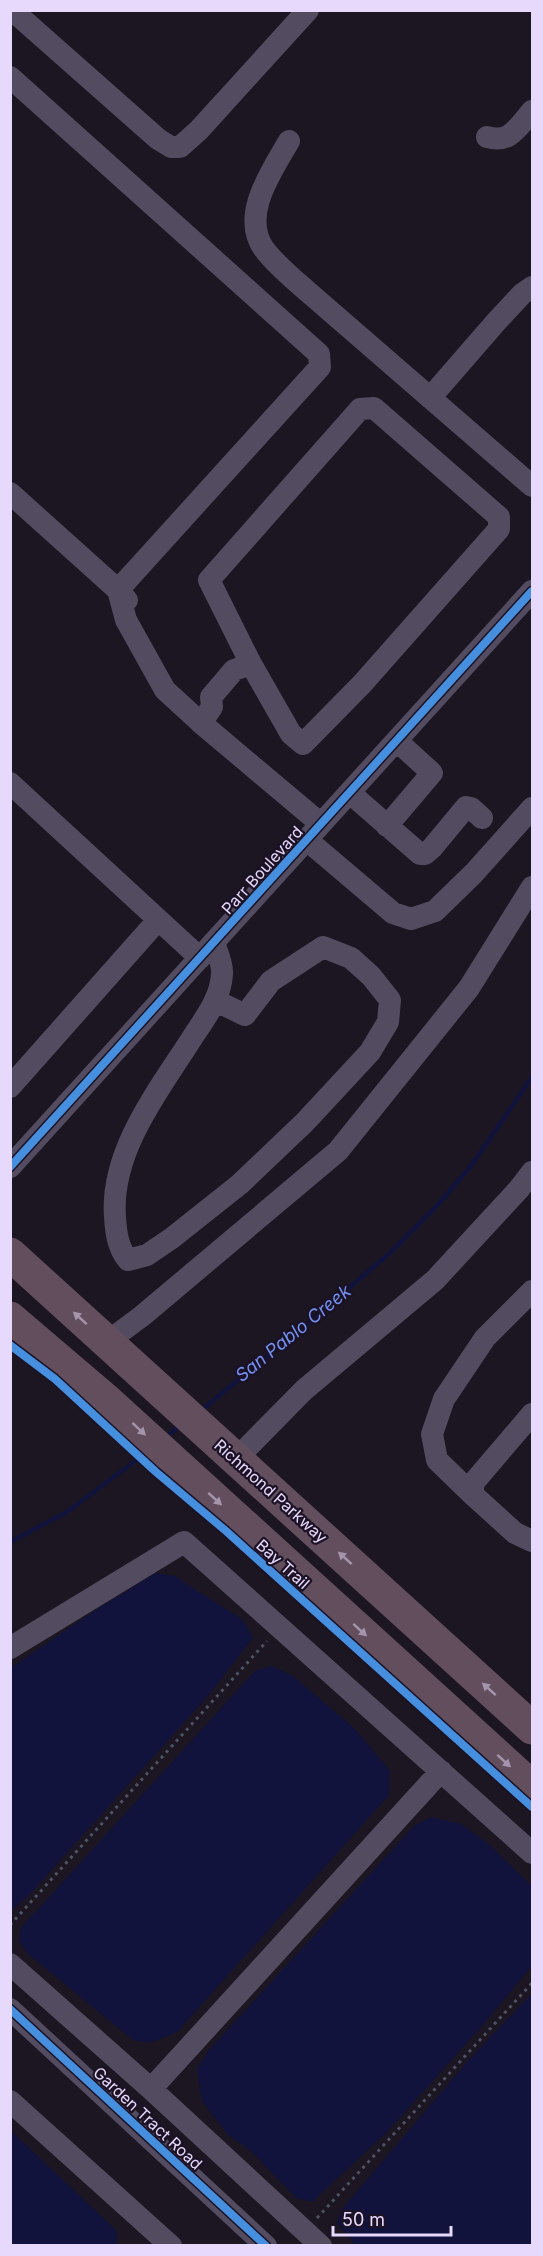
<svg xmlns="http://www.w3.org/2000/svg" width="543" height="2256" font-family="Inter,sans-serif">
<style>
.water{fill:#11133d}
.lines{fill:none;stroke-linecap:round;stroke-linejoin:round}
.stream{stroke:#11133d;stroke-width:4.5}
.path{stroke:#4e5262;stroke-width:3;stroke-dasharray:3 4.5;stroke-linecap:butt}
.minor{stroke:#534c60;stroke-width:22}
.highway{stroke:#624e5d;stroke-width:33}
.cycleway-casing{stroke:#1b1225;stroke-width:11}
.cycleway{stroke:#468fdf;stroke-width:8}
.oneway{fill:#a494ac}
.labels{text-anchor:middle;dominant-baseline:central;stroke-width:4.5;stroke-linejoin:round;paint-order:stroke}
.street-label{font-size:16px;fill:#e7d9fb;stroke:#1b1225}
.water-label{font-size:18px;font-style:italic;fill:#7291f0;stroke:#1b1225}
</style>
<rect width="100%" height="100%" fill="#1b1621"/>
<!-- water -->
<path class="water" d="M156 1573 174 1576 243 1620 253 1638 207 1697 29 1895 11 1911V1668L94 1611Z
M272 1666 293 1676 356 1730 390 1771 389 1795 177 2032 150 2043 133 2040 27 1953 19 1941 21 1928 255 1671Z
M431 1817 461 1824 487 1843 532 1886V1966L482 2026 387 2132 312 2202 296 2198 252 2152 228 2135 202 2101 197 2068 210 2049 415 1825Z
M532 1993V2245H356L337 2223 342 2209 467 2062Z
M11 2131 117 2231V2245H11Z"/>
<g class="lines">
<!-- stream -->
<path class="stream" d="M200 1411 306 1325 392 1251 433 1210 471 1166 532 1077
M164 1438 181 1425
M10 1542 67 1512 146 1453"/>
<!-- path -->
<path class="path" d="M10 1925 267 1641
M317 2218 532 1983"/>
<!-- minor -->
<path class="minor" d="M12 10 158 139 171 147H180L199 130 308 10
M10 77 319 354 320 367 118 590
M487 137C510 144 518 127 532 111
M289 141C272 171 240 215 264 249 276 265 292 278 307 291L532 486
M430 398 496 322 522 294 532 287
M374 408 499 517V529L362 684 303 744 291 734 251 664 209 580 360 409Z
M10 493 118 590 127 600
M118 590 126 620 165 690 201 723 321 824
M201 723 212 707 211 697 234 670 251 664
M10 783 200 958
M350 793 420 854H425L432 848 466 807 471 808 482 818
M387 826 432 773 397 741
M307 840 393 913 411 919 435 911 474 873 532 808
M214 943C217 952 223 964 222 974 221 997 206 1017 194 1035 160 1089 110 1150 115 1217 116 1233 118 1248 128 1260L147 1255 172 1238 240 1184 305 1122 370 1052 388 1022 390 1000 371 976 351 958 323 947 271 981 245 1015 216 1001
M10 1087 158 920
M10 1167 532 591
M107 1342 142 1316 338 1151 469 988 532 887
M532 1414 474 1482 472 1494 515 1533 532 1541
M236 1459 304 1390 435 1280 519 1189 532 1172
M472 1494 437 1460 432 1434 444 1399 485 1338 532 1291
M10 1648 184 1542 532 1853
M10 1964 151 2089 321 2246
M10 2009 266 2246
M151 2089 441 1771
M10 2101 171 2246"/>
<!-- highway -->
<path class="highway" d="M10 1254 532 1728
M10 1318 105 1399 532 1787"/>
<!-- cycleway casing -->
<g class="cycleway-casing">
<path id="cycleway" d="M10 1167 532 591
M10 1345 55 1379 156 1472 226 1531 532 1807
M10 2009 266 2246"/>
</g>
<!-- cycleway -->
<use href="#cycleway" class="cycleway"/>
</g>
<!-- one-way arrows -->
<defs><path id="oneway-solid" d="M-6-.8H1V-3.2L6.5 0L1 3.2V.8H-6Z" transform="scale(1.5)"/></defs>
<g class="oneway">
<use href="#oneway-solid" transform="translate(80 1318) rotate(-138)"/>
<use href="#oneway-solid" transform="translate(139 1429) rotate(43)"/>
<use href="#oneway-solid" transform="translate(215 1499) rotate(42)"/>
<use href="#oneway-solid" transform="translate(345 1558) rotate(-138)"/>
<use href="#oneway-solid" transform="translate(360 1630) rotate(42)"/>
<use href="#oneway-solid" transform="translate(489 1689) rotate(-138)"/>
<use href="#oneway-solid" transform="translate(504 1761) rotate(42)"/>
</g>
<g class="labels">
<!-- street labels -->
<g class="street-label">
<text transform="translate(262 870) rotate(-48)">Parr Boulevard</text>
<text transform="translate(271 1491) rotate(42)">Richmond Parkway</text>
<text transform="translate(283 1564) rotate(42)">Bay Trail</text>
<text transform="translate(148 2118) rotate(43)">Garden Tract Road</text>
</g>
<!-- water labels -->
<g class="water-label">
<text transform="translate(293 1333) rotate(-39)">San Pablo Creek</text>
</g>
</g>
<!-- border -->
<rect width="543" height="2256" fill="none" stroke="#e7d9fb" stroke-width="24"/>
<!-- scale -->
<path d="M333 2226v9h118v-9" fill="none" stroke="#e7d9fb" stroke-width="3"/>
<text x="342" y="2226" font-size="18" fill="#e7d9fb" stroke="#1b1225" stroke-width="4.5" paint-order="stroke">50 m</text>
</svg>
